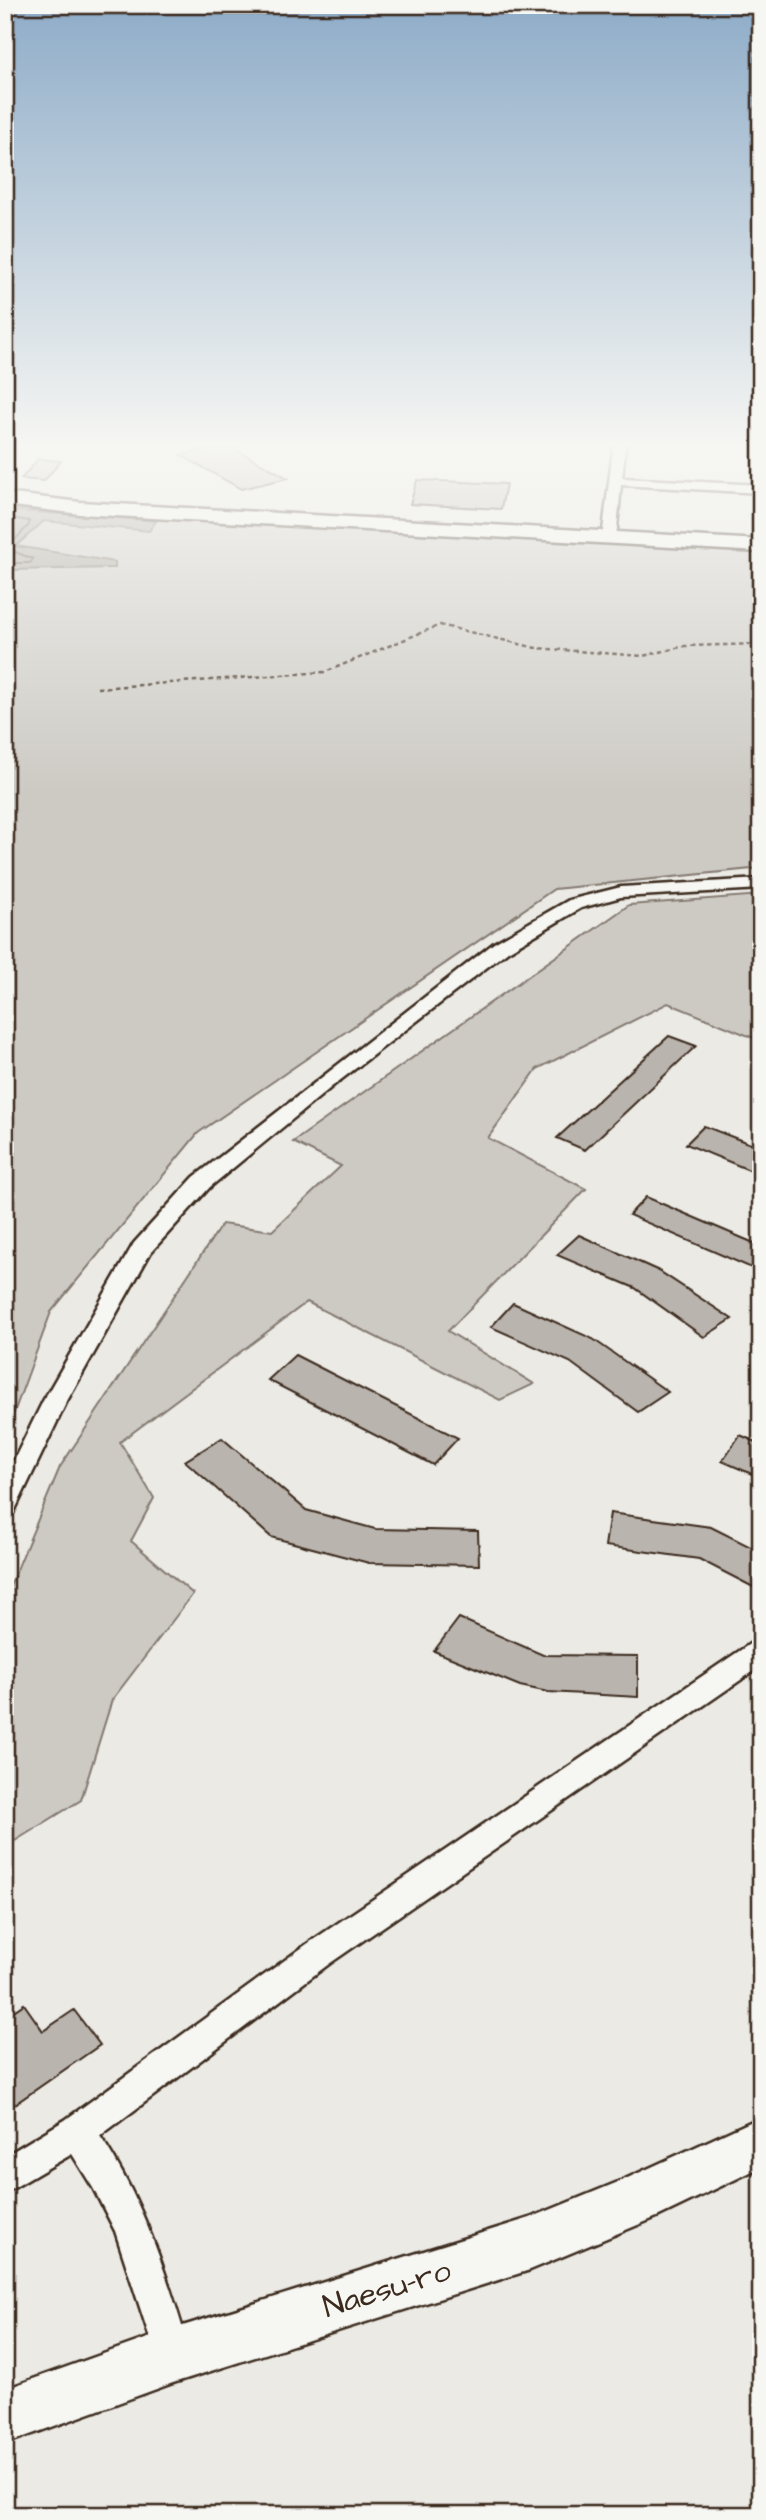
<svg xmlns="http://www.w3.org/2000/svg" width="766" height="2520" font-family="'Architects Daughter',sans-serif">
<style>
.green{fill:#cdcac4;stroke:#847a71;stroke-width:2}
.water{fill:#a8a198;stroke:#7c7167;stroke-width:2}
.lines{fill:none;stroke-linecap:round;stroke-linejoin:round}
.shore{stroke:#675a4f;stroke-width:2}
.building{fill:#bab4ae;stroke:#3b2a1e;stroke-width:2}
.street-casing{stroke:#3b2a1e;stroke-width:5}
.secondary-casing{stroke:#3b2a1e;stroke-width:5}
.path{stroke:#3b2a1e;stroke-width:2.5;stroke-dasharray:4.5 3.5;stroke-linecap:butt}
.street{fill:#f6f6f2;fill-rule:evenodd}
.secondary{fill:#f6f6f2;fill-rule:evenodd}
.labels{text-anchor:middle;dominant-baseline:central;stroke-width:5;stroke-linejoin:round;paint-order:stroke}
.near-street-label{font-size:32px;fill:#3b2a1e;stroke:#f6f6f2}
</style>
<rect width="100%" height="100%" fill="#ebeae5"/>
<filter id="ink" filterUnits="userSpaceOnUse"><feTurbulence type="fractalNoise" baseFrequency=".0143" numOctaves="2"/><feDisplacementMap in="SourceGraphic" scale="14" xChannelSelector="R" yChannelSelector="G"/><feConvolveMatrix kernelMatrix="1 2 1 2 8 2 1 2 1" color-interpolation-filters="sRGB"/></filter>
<g filter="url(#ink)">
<!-- green -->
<path class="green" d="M5 508 761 550V868L554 889 198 1133 51 1312 5 1437Z
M761 895V1041L668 1003 537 1069 488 1138 586 1189 448 1331 534 1384 500 1400 307 1302 120 1442 154 1498 131 1541 193 1594 112 1700 81 1800 5 1847V1598L60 1467 222 1224 272 1231 341 1166 293 1142 629 905Z"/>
<!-- water -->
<path class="water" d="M5 510 156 521 149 531 44 521 16 546 115 562V568L5 570Z"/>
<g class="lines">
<!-- shore -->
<path class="shore" d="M5 517 29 521V525L10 545 15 552 33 559 30 563H5"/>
</g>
<!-- building -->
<path class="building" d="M226 444 288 478 241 489 181 455Z
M38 459 61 461 44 481 21 479Z
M417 480 506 484 501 509 410 504Z
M669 1036 696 1046 585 1150 557 1138Z
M704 1126 761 1148V1175L686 1144Z
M646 1197 761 1246V1272L629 1215Z
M579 1235 659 1271 732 1319 704 1337 635 1288 557 1255Z
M513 1303 593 1339 668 1392 638 1412 570 1362 491 1327Z
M295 1355 458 1438 433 1465 268 1380Z
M740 1435 761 1444V1478L722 1461Z
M222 1438 306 1510 375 1529 478 1531 479 1565 369 1563 271 1537 185 1461Z
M610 1513 711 1527 761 1552V1591L699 1559 605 1546Z
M459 1618 543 1655 638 1656V1697L548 1692 520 1686 434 1651Z
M24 2004 43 2031 74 2010 100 2045 5 2111V2017Z"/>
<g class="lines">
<!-- street casing -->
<g class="street-casing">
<path id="street" d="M614 441H626L622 478 761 485V493L621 485 616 539 609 543 604 542 602 539Z
M761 879V889L621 897 581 908 508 951 334 1085 210 1187 151 1252 67 1401 14 1512 5 1515V1478L43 1401 134 1243 194 1177 494 943 569 900 621 887Z
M761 1640V1666L329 1964 100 2136C145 2203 168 2279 191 2356L186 2369 173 2374 160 2369 115 2231 93 2188 72 2154 5 2193V2156L65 2120 307 1944 751 1643Z"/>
</g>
<!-- secondary casing -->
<g class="secondary-casing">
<path id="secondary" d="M5 493 80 502 761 540V552L80 514 5 505Z
M761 2117V2167L657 2217 530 2270 173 2383 5 2444V2389L173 2329 530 2218 623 2180Z"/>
</g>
<!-- path -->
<path class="path" d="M97 688 325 672 440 625 536 648 643 656 685 646 761 644"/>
<!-- street -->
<use href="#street" class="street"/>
<!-- secondary -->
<use href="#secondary" class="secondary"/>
</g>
</g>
<!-- sky -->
<linearGradient id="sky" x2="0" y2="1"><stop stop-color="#8eacc8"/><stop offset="0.56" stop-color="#f6f6f3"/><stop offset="1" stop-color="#f6f6f3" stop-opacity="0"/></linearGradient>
<rect width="766" height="794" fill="url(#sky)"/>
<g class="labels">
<!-- near-street labels -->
<g class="near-street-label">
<text transform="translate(387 2289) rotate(-17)">Naesu-ro</text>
</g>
</g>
<!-- margin -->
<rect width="766" height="2520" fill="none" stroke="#f6f6f2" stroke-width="28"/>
<rect x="14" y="14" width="738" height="2492" fill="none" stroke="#3b2a1e" stroke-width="2.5" filter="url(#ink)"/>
</svg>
